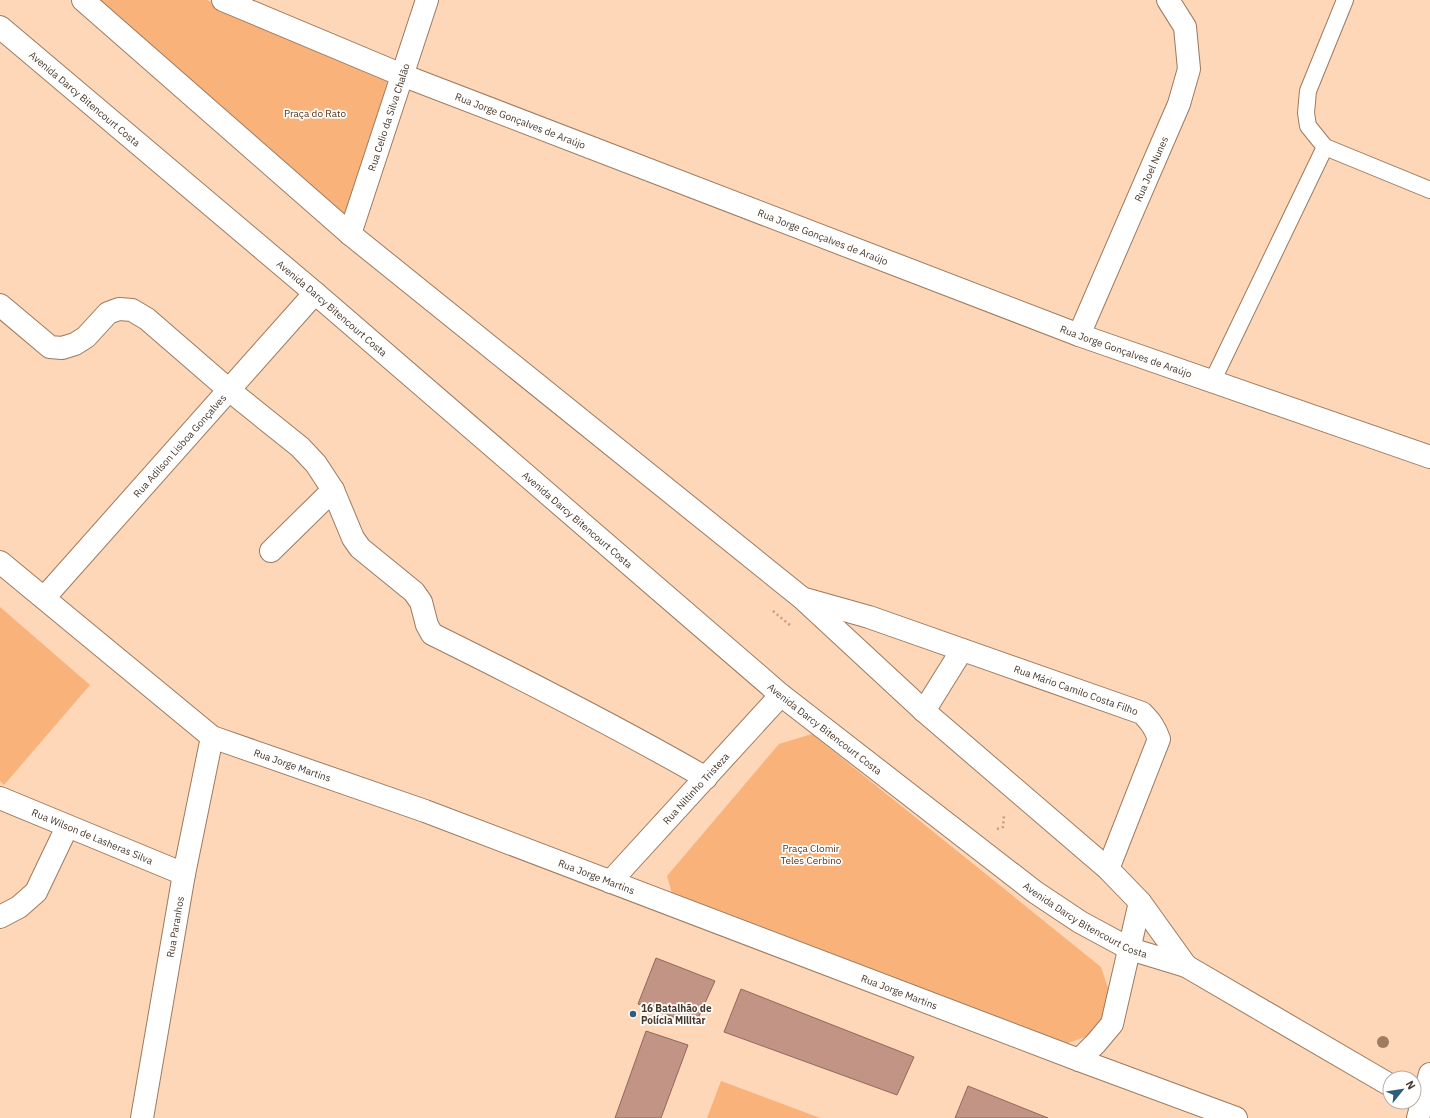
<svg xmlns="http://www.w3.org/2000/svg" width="1430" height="1118" font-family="'IBM Plex Sans',sans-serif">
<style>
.green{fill:#f8b27a}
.building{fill:#c29485;stroke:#92685a}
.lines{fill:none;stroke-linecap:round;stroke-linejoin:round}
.lane-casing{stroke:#9d7a5e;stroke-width:18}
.street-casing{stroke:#9d7a5e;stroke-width:24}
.secondary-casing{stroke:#9d7a5e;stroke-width:24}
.path{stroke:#bf9f88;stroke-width:2.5;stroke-dasharray:2 3;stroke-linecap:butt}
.lane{stroke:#fff;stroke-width:16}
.street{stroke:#fff;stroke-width:22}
.secondary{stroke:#fff;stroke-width:22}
.tree{fill:#9f7c5f}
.poi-dot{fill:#2d5d7b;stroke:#fff;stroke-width:1.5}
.labels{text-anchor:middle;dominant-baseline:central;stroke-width:3.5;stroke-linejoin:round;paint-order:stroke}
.street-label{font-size:10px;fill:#47382c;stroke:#fff}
.park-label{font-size:10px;fill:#513217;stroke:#fff}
.poi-label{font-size:10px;font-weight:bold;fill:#47382c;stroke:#fff;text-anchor:start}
</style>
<rect width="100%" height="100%" fill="#fed6b8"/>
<!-- green -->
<path class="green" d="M92 0H207L388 78 349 223Z
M0 607 90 685 4 785 0 781Z
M812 734 1101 967 1113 1003 1100 1032 1065 1044 675 904 667 876 779 744Z
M721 1081 820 1118H707Z"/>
<!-- building -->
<path class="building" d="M656 958 715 981 695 1025 638 1004Z
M741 989 914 1057 897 1095 724 1032Z
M646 1031 688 1045 661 1118H615Z
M968 1086 1048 1118H955Z"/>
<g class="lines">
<!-- lane casing -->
<g class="lane-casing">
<path id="lane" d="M1345 0 1308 91 1306 113 1308 126 1325 147 1430 190
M1212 382 1325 147"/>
</g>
<!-- street casing -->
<g class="street-casing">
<g id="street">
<path d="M83 0 350 234 802 598 924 711 1108 869 1140 902 1186 966"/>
<path id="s1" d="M223 0 402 75 1079 335 1430 457"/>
<path id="s2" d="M0 27 315 293 781 695 1035 892 1080 922 1130 949 1186 966 1390 1085"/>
<path id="s3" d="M350 234 427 0"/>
<path d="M0 305 50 347 62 348 75 344 86 337 108 313 119 309 132 310 147 319 229 390 300 447 316 464 333 490 353 538 360 548 414 592 421 602 427 625 432 634C525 680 616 726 706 778"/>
<path id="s4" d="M1079 335 1179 104 1189 69 1185 27 1168 0"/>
<path d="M271 551 333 490"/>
<path id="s5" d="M0 562 212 737 425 811 1079 1060 1236 1118"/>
<path id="s6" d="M44 598 315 293"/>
<path id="s7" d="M805 599 869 617 1142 713C1151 722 1155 728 1159 739L1108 869"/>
<path d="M924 711 962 650"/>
<path id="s8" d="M0 798 184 874"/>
<path id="s9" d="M610 882 781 695"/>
<path d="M0 917 19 907 36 892 67 827"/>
<path d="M1079 1060 1096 1043 1112 1024 1140 902"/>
<path id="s10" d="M142 1118 184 874 212 737"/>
</g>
</g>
<!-- secondary casing -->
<g class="secondary-casing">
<path id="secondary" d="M1418 1118 1430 1074"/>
</g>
<!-- path -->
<path class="path" d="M773 611 791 626
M997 829 1003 827 1004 815"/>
<!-- lane -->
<use href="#lane" class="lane"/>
<!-- street -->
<use href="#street" class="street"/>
<!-- secondary -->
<use href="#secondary" class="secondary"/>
</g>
<!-- trees -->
<circle class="tree" cx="1383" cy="1042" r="6"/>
<!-- markers -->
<circle class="poi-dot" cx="633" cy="1014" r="4"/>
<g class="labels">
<!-- street labels -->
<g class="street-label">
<text stroke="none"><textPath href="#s2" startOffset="111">Avenida Darcy Bitencourt Costa</textPath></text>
<text stroke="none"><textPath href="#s3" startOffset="123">Rua Celio da Silva Chalão</textPath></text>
<text stroke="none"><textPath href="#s1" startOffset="321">Rua Jorge Gonçalves de Araújo</textPath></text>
<text stroke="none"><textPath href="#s4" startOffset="181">Rua Joel Nunes</textPath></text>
<text stroke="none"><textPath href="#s1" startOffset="645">Rua Jorge Gonçalves de Araújo</textPath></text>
<text stroke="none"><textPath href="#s2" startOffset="435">Avenida Darcy Bitencourt Costa</textPath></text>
<text stroke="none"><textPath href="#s1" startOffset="969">Rua Jorge Gonçalves de Araújo</textPath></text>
<text stroke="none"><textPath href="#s6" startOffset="204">Rua Adilson Lisboa Gonçalves</textPath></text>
<text stroke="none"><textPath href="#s2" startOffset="759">Avenida Darcy Bitencourt Costa</textPath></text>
<text stroke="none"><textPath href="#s7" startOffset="286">Rua Mário Camilo Costa Filho</textPath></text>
<text stroke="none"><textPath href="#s2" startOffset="1083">Avenida Darcy Bitencourt Costa</textPath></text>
<text stroke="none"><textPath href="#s5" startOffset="360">Rua Jorge Martins</textPath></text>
<text stroke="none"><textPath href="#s9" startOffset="127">Rua Niltinho Tristeza</textPath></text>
<text stroke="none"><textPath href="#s8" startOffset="100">Rua Wilson de Lasheras Silva</textPath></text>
<text stroke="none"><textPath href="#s5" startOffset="684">Rua Jorge Martins</textPath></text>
<text stroke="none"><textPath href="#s2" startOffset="1407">Avenida Darcy Bitencourt Costa</textPath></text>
<text stroke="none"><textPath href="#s10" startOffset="194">Rua Paranhos</textPath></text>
<text stroke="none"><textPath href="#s5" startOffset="1008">Rua Jorge Martins</textPath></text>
</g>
<!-- park labels -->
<g class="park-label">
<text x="315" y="113">Praça do Rato</text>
<text x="811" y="848">Praça Clomir<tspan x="811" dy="12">Teles Cerbino</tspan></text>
</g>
<!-- poi labels -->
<g class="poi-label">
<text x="641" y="1008">16 Batalhão de<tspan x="641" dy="12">Polícia Militar</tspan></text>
</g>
</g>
<!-- north arrow -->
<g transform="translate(1402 1090) rotate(60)"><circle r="19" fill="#ffffff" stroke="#b5afab"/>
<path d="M0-3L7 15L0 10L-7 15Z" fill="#2d5d7b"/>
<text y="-6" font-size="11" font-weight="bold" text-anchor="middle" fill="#47382c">N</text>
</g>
</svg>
